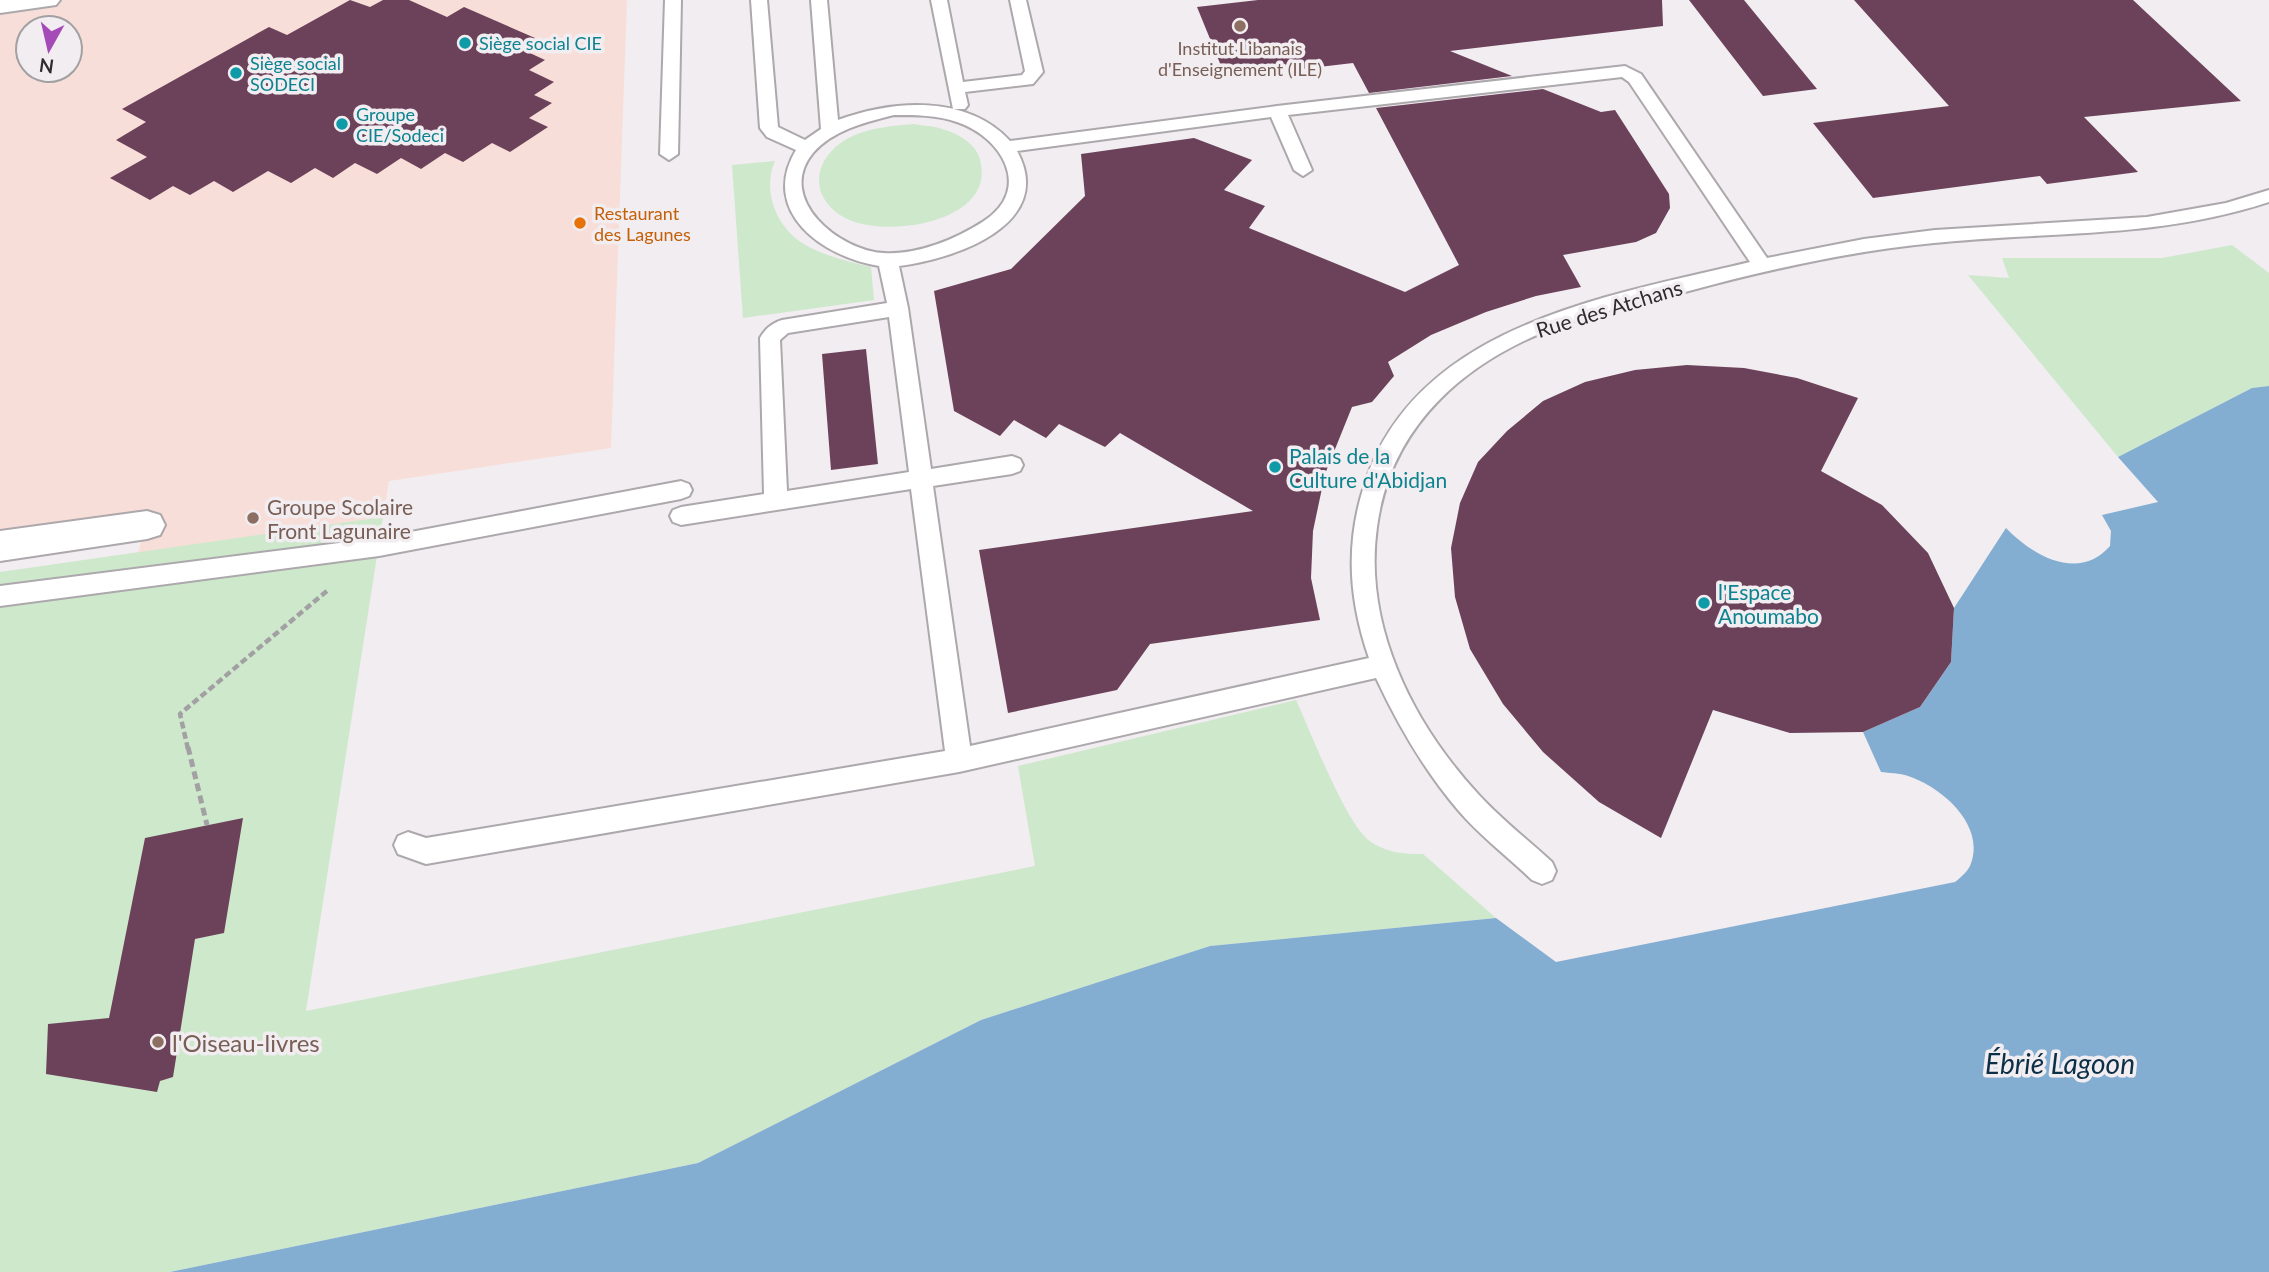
<svg xmlns="http://www.w3.org/2000/svg" width="2269" height="1272" font-family="Lato,sans-serif">
<style>
.commercial{fill:#f8ded8;fill-rule:evenodd}
.green{fill:#cee8cc}
.water{fill:#84aed1}
.building{fill:#6c425b}
.lines{fill:none;stroke-linecap:round;stroke-linejoin:round}
.service-casing{stroke:#aca8ac;stroke-width:4}
.minor-casing{stroke:#aca8ac;stroke-width:4}
.secondary-casing{stroke:#aca8ac;stroke-width:4}
.path-far1{stroke:#a3a0a3;stroke-width:4.5;stroke-dasharray:7 3.5;stroke-linecap:butt}
.path{stroke:#a3a0a3;stroke-width:5;stroke-dasharray:8 4.5;stroke-linecap:butt}
.service{fill:#fff;fill-rule:evenodd}
.minor{fill:#fff;fill-rule:evenodd}
.secondary{fill:#fff;fill-rule:evenodd}
.education-dot{fill:#8d6e63;stroke:#f1edf1;stroke-width:2.5}
.culture-dot{fill:#0f9aa8;stroke:#f1edf1;stroke-width:2.5}
.food-dot{fill:#e8710a;stroke:#f1edf1;stroke-width:2.5}
.labels{text-anchor:middle;dominant-baseline:central;stroke-width:7;stroke-linejoin:round;paint-order:stroke}
.far-culture-label{font-size:18px;fill:#0d838f;stroke:#f1edf1;text-anchor:start}
.far-education-label{font-size:18px;fill:#785e54;stroke:#f1edf1}
.far-food-label{font-size:18px;fill:#c56008;stroke:#f1edf1;text-anchor:start}
.street-label{font-size:21px;fill:#2e2c2e;stroke:#f1edf1}
.culture-label{font-size:21px;fill:#0d838f;stroke:#f1edf1;text-anchor:start}
.education-label{font-size:21px;fill:#785e54;stroke:#f1edf1;text-anchor:start}
.near-education-label{font-size:24px;fill:#785e54;stroke:#f1edf1;text-anchor:start}
.near-water-label{font-size:28px;font-style:italic;fill:#0c2f47;stroke:#f1edf1}
</style>
<rect width="100%" height="100%" fill="#f1edf1"/>
<!-- commercial -->
<path class="commercial" d="M0 0H627L611 448 389 481 383 517 138 553 149 515 0 534ZM28 28H70V70H28Z"/>
<!-- green -->
<path class="green" d="M914 124C924 126 936 126 945 130 959 134 977 145 980 160 996 220 896 236 855 222 815 209 805 168 842 142 864 128 889 126 914 124Z
M775 161C761 192 778 232 809 247 829 257 850 262 871 267L874 300 743 318 732 165Z
M2232 245 2269 273V386L2252 388 2118 457 1968 275 2009 278 2002 258H2162Z
M383 517 306 1011 1035 866 1018 766 1296 700C1310 730 1347 827 1371 842 1388 853 1403 854 1423 854L1496 918 1210 946 981 1020 698 1163 170 1272H0V572Z"/>
<!-- water -->
<path class="water" d="M2269 386V1272H170L698 1163 981 1020 1210 946 1496 918 1556 962 1955 882C1960 878 1967 872 1970 866 1987 826 1942 787 1908 776 1900 773 1889 773 1881 772L1863 732 1920 707 1951 662 1954 608 2006 528C2033 556 2079 582 2110 546L2111 531 2102 515 2158 502 2118 457 2252 388Z"/>
<!-- building -->
<path class="building" d="M350 0 370 7 383 0H409L447 17 464 7 535 38 519 48 545 60 529 70 554 82 534 95 552 103 529 118 548 127 510 152 492 143 463 162 445 153 421 169 401 158 377 174 355 163 333 178 315 168 291 183 268 171 233 192 214 181 190 195 173 186 150 200 110 178 147 157 116 140 146 122 122 109 269 27 287 35Z
M1258 0H1662L1663 26 1450 51 1512 76 1369 93 1353 63 1226 78 1197 7Z
M1689 0H1744L1817 89 1763 96Z
M1854 0H2133L2241 101 2084 117 2138 172 2047 184 2040 176 1873 198 1813 123 1949 106Z
M1543 89 1601 112 1615 110 1669 194 1670 208 1656 233 1636 242 1563 255 1581 287 1536 296 1486 312 1431 335 1388 362 1394 376 1372 402 1352 407 1325 474 1313 531 1311 578 1320 620 1150 644 1117 690 1008 713 979 550 1253 511 1120 433 1105 447 1059 424 1046 438 1014 420 1000 436 954 411 934 291 1011 269 1085 196 1081 154 1194 138 1252 160 1224 190 1265 206 1249 228 1405 292 1459 265 1376 108Z
M866 349 878 464 831 470 822 354Z
M1687 365 1744 368 1797 378 1858 398 1821 471 1882 505 1928 553 1954 608 1951 662 1920 707 1863 732 1790 733 1713 710 1661 838 1599 802 1543 752 1503 704 1470 649 1455 597 1451 548 1460 503 1478 462 1507 431 1543 401 1585 382 1635 370Z
M243 818 224 933 195 939 173 1077 160 1081 157 1092 46 1074 48 1024 109 1018 145 838Z"/>
<g class="lines">
<!-- service casing -->
<g class="service-casing">
<path id="service" d="M665 0H681L678 154 669 160 660 154Z
M751 0H767L778 127 805 140 821 129 811 0H827L838 120C893 100 967 94 1010 141L1277 106 1625 66 1641 74 1767 258 1864 239 1935 230 2147 217 2226 203 2269 190V202C2157 239 2049 231 1934 243 1850 251 1766 270 1685 292 1644 303 1602 311 1562 325 1468 359 1391 423 1377 527 1363 626 1413 724 1479 795 1501 819 1528 840 1552 862L1556 871 1552 880 1542 884 1532 880C1508 857 1480 836 1458 810 1424 770 1398 725 1376 678L959 772 426 864 398 854 394 845 398 836 408 832 426 838 945 751 911 489 681 525 673 522 670 516 673 510 681 507 764 494 760 338C765 329 772 323 782 320L887 303 879 266C823 257 759 212 796 150L767 137 760 128ZM1622 77 1629 82 1750 262C1608 296 1414 325 1364 486 1345 545 1349 600 1369 658L970 746 933 486 1012 474 1020 471 1023 465 1020 459 1012 456 931 469 908 308 899 266C955 259 1057 224 1017 151L1271 117 1294 170 1303 176 1312 170 1288 115ZM894 115C915 115 937 115 957 122 1002 137 1033 189 984 221 956 239 918 255 884 253 840 251 775 199 813 153 833 130 866 122 894 115ZM889 317 909 472 787 491 780 340 788 333Z
M931 0H947L963 82 1022 75 1025 71 1010 0H1026L1043 72 1033 84 965 92 968 105 965 109H953Z
M681 481 689 484 692 490 689 496 681 499 379 556 0 606V586L379 538Z"/>
</g>
<!-- minor casing -->
<g class="minor-casing">
<path id="minor" d="M147 511 160 515 165 525 160 535 147 539 0 561V531Z"/>
</g>
<!-- secondary casing -->
<g class="secondary-casing">
<path id="secondary" d="M0 0H60L56 5 0 13Z"/>
</g>
<!-- path-far1 -->
<path class="path-far1" d="M188 749 180 714 328 590"/>
<!-- path -->
<path class="path" d="M188 747 207 825"/>
<!-- service -->
<use href="#service" class="service"/>
<!-- minor -->
<use href="#minor" class="minor"/>
<!-- secondary -->
<use href="#secondary" class="secondary"/>
</g>
<!-- markers -->
<g class="education-dot">
<circle cx="1240" cy="26" r="7"/>
<circle cx="253" cy="518" r="7"/>
<circle cx="158" cy="1042" r="7"/>
</g>
<g class="culture-dot">
<circle cx="465" cy="43" r="7"/>
<circle cx="236" cy="73" r="7"/>
<circle cx="342" cy="124" r="7"/>
<circle cx="1275" cy="467" r="7"/>
<circle cx="1704" cy="603" r="7"/>
</g>
<circle class="food-dot" cx="580" cy="223" r="7"/>
<g class="labels">
<!-- far-culture labels -->
<g class="far-culture-label">
<text x="479" y="43">Siège social CIE</text>
<text x="250" y="63">Siège social<tspan x="250" dy="21">SODECI</tspan></text>
<text x="356" y="114">Groupe<tspan x="356" dy="21">CIE/Sodeci</tspan></text>
</g>
<!-- far-education labels -->
<g class="far-education-label">
<text x="1240" y="48">Institut Libanais<tspan x="1240" dy="21">d'Enseignement (ILE)</tspan></text>
</g>
<!-- far-food labels -->
<g class="far-food-label">
<text x="594" y="213">Restaurant<tspan x="594" dy="21">des Lagunes</tspan></text>
</g>
<!-- street labels -->
<g class="street-label">
<text transform="translate(1609 308) rotate(-17)">Rue des Atchans</text>
</g>
<!-- culture labels -->
<g class="culture-label">
<text x="1289" y="455">Palais de la<tspan x="1289" dy="24">Culture d'Abidjan</tspan></text>
<text x="1718" y="591">l'Espace<tspan x="1718" dy="24">Anoumabo</tspan></text>
</g>
<!-- education labels -->
<g class="education-label">
<text x="267" y="506">Groupe Scolaire<tspan x="267" dy="24">Front Lagunaire</tspan></text>
</g>
<!-- near-education labels -->
<g class="near-education-label">
<text x="172" y="1042">l'Oiseau-livres</text>
</g>
<!-- near-water labels -->
<g class="near-water-label">
<text x="2060" y="1063">Ébrié Lagoon</text>
</g>
</g>
<!-- north arrow -->
<g transform="translate(49 49) rotate(188)"><circle r="33" fill="#f1edf1" stroke="#a3a0a3" stroke-width="2"/>
<path d="M0-5L12 26L0 18L-12 26Z" fill="#a54bb7"/>
<text y="-10" font-size="19" font-weight="bold" text-anchor="middle" fill="#2e2c2e">N</text>
</g>
</svg>
